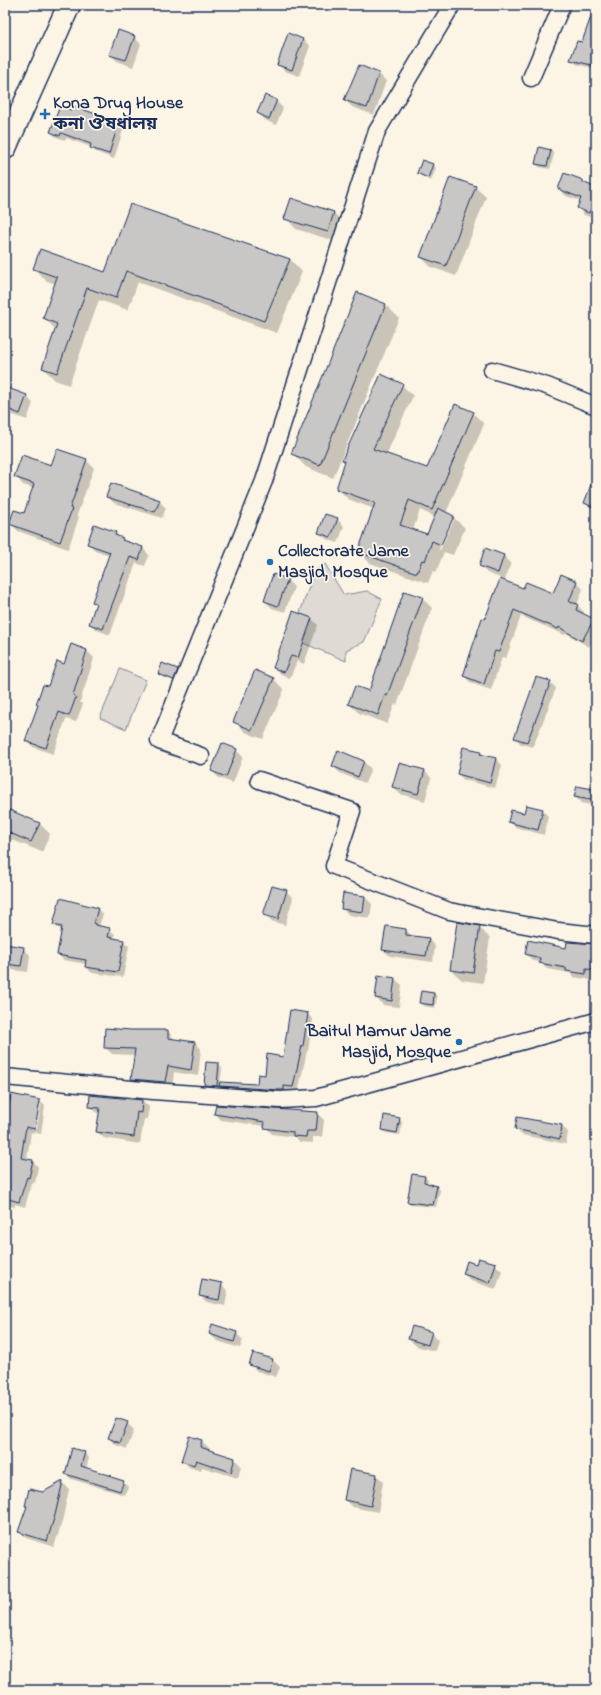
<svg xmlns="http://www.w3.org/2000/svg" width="601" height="1695" font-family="'Indie Flower','Noto Sans Bengali',sans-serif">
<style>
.green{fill:#dfdbd4;stroke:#7d8599}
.shadow{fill:#0003;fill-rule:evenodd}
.building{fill:#c8c7c6;stroke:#1b2f5e}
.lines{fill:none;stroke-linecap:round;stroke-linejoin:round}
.street-casing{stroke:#1b2f5e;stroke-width:19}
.highway-casing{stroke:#1b2f5e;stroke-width:25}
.street{stroke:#fcf5e5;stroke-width:16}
.highway{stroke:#fcf5e5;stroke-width:22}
.poi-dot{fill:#1f6fb2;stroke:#fcf5e5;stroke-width:1.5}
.labels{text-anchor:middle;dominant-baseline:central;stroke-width:3.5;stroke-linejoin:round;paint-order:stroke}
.poi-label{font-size:18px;font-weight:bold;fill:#1b2f5e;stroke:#fcf5e5;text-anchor:start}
</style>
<rect width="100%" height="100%" fill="#fcf5e5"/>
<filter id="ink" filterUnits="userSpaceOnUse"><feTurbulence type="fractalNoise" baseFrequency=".025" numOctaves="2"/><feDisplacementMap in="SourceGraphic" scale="8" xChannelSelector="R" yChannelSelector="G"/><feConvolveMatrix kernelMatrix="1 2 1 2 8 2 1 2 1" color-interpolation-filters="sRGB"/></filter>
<g filter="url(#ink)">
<!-- green -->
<path class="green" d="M325 564 344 595 367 591 382 599 364 642 346 650V661L291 638 315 570Z
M120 669 146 680 126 729 100 718Z"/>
<!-- shadow -->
<path class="shadow" d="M596 18V69L576 64 571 59 583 44Z
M134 37 141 44 133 67 117 61 111 55Z
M303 40 310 46 299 76 285 71 278 64Z
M360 67 379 74 386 81 374 115 352 107 345 100Z
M596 88V99L593 95Z
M276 101 283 108 276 125 265 120 258 113Z
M72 111 119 122 124 127 114 159 96 152 91 147 66 138 65 140 56 137 51 132Z
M540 148 551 151 554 154 550 169 539 167 536 164Z
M423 161 433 165 436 168 431 181 421 176 418 173Z
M583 181 587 185 596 189V219L584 215 578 208 581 201 566 196 559 189Z
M475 187 486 197 456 276 431 267 421 257Z
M292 199 334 213 344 223 338 242 296 229 286 218Z
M131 205 290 259 302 272 277 333 138 282 128 310 99 300 69 385 55 380 43 368 56 330 44 318 56 284 47 281 34 269 105 273Z
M385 304 399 318 333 478 306 467 292 453Z
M402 385 413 396 386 455 427 470 473 413 484 424 446 513 453 517 465 528 453 555 444 552 436 572 433 571 428 583 370 563 359 552 374 509 348 499 337 488 346 462 343 460ZM420 510 435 517 427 536 413 530ZM451 520H454L440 550 439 549Z
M5 388 26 396 33 403 27 420 5 412Z
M86 460 94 468 77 515 79 517 68 549 18 531 11 524 24 514 33 488 23 485 16 477 52 466Z
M596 492V512L585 503Z
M107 496 159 501 166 508 162 518 114 503Z
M337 519 344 526 338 543 326 539 319 532Z
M115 533 126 542 143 548 149 555 145 566 136 563 110 635 97 630 90 624 97 605 93 601 109 555 95 550 88 543Z
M486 549 504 556 511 563 505 580 487 573 480 566Z
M287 580 294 587 285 612 272 608 265 601Z
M577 582 583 589 577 605 584 612 583 615 596 621V636L589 647 566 633 565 635 521 616 506 658 502 657 491 690 471 683 464 676 486 621 524 589 554 595Z
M422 598 432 608 397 705 395 704 387 724 359 713 349 704 369 692Z
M312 619 318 625 304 664 297 661 290 678 281 674 275 668Z
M71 645 87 651 94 658 80 702 83 704 76 722 66 719 53 754 33 747 26 740 38 706 37 704 64 665Z
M177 670 180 673 177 682 163 677 159 673Z
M256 672 274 679 284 690 263 739 245 732 235 721Z
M550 682 556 688 533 747 521 744 515 738Z
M5 689 9 693 5 705Z
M236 750 243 757 233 783 219 778 212 771Z
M339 751 364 762 371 769 365 783 340 773 333 766Z
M481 752 484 756 496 759 502 765 495 788 464 780 458 774Z
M425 771 431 778 425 801 400 794 393 787Z
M592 790 596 794V806L581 803 575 797Z
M5 809 39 823 50 834 42 852 5 837Z
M542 810 548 816 544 835 515 827 509 821 525 814Z
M286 891 293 898 285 925 271 921 264 914Z
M365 897 372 904 370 918 349 915 342 908Z
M97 909 103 914 99 927 109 929 115 934 114 939 123 941 129 946 123 977 92 973 86 967 87 964 63 960 58 954 62 931 54 925Z
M479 927 490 938 483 983 462 980 451 970Z
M406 930 413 937 428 939 435 946 433 962 390 956 383 950Z
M5 945 23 948 30 955 28 972 5 969Z
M596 945V975H593L592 980 573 977 570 973 547 969 540 962 533 961 526 954Z
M379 976 395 979 402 985 399 1007 383 1005 376 998Z
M434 993 437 997 435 1008 423 1006 420 1003Z
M307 1014 313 1019 308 1051H307L298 1092 289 1091V1095L225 1091 220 1086V1089L208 1088 205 1085 219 1064 222 1068 220 1083 257 1085 284 1058Z
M131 1031H168L174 1039 195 1042 201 1049 198 1076 174 1072 172 1089 139 1086 132 1079 135 1055 112 1054 105 1047Z
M5 1096 40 1101 45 1106 41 1134 36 1133 41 1104H39L34 1133 31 1132 27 1160 33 1161 38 1167 35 1183 32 1182 25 1207 15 1204V1207L5 1205Z
M142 1100 149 1107 147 1119H144L140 1144 104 1138 97 1132 100 1113H97L90 1106Z
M215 1113H317L324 1120 322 1137H313V1143L300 1142 295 1137 272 1134 265 1126 221 1120Z
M518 1118 562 1126 568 1132 566 1144 522 1135 516 1129Z
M399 1119 402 1122 400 1135 386 1133 383 1130Z
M596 1169V1195L592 1191Z
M413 1175 425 1177 428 1180 427 1184 437 1187 440 1190 436 1207 411 1205 408 1201Z
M495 1264 502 1271 496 1289 471 1281 464 1274 477 1265Z
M221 1284 228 1291 225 1306 207 1302 200 1296Z
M236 1333 243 1340 240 1348 217 1341 210 1334Z
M431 1333 438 1340 435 1351 416 1346 409 1339Z
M253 1354 273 1360 280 1367 276 1377 257 1371 250 1364Z
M127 1423 134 1430 127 1449 116 1445 109 1438Z
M190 1437 202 1441 209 1448 208 1451 235 1459 241 1466 238 1478 202 1467 201 1471 189 1467 182 1460Z
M84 1453 89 1458 86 1469 111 1476 114 1479 123 1482 128 1487 125 1495 71 1479 66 1474Z
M377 1475 383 1482 378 1512 352 1507 345 1500Z
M63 1483 69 1489 62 1522 54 1547 26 1538 19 1532 27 1507 26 1506 44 1493Z"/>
<!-- building -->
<path class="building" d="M594 8H596V66L570 60 577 41 582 42Z
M118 30 135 36 126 60 109 55Z
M288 33 303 39 292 70 277 65Z
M359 65 379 73 367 108 344 100Z
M265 95 277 100 269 119 257 113Z
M60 106 71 110 73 106 119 122 109 154 90 148 91 144 61 133 60 136 50 132Z
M539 147 551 150 547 166 535 164Z
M422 160 433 164 428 178 417 173Z
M564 173 583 180V182L596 188V208L592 206 589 213 577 208 581 198 558 189Z
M450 177 476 186 446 266 420 257Z
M291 198 334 212 328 232 284 219Z
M130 204 290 259 264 321 126 271 116 298 87 288 57 373 42 368 57 324 43 318 57 277 33 269 40 249 105 272Z
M357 292 386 304 320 465 291 454Z
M381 374 403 384 373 449 427 468 455 404 474 412 432 510 409 500 400 525 427 534 438 508 454 516 441 545 432 541 425 561 422 560 417 573 358 552 375 503 336 489 345 461 342 460Z
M5 387 27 395 20 414 5 408Z
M57 449 87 459 70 508 72 509 60 542 9 524 14 510 24 513 34 484 14 477 22 455 51 465Z
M595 474H596V508L584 503Z
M111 483 160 500 155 512 106 497Z
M325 514 338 518 331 537 318 533Z
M94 524 116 532 115 535 123 538 122 540 143 547 139 560 130 557 103 629 89 624 96 603 92 602 110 552 87 544Z
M485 548 504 555 498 573 479 566Z
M273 574 288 579 278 606 264 601Z
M561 574 577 581 569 602 578 604 576 610 594 619 582 641 559 627 558 629 514 610 499 652 495 651 484 684 463 676 482 618 485 619 500 579 523 588 526 582 553 593Z
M404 591 423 597 387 696 385 695 378 715 348 704 355 686 369 691Z
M293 611 312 618 298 658 291 656 284 672 273 668Z
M71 644 87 650 73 695 76 697 69 716 59 712 46 748 25 741 38 705 36 704 43 685 48 686 57 661 64 664Z
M162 663 178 669 174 680 158 674Z
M255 670 274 678 252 730 233 722Z
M536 677 551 681 527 742 514 738Z
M222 743 237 749 226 777 211 771Z
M463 747 481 751 480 754 496 758 490 783 457 774Z
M338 750 364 761 358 777 332 766Z
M399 763 425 770 418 794 392 787Z
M577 786 593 789 591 800 574 797Z
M526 805 543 809 538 830 508 822 511 810 524 813Z
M5 808 40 823 31 842 5 831Z
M272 886 287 890 278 919 263 915Z
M343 893 365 896 363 912 341 909Z
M60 898 98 908 94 923H95V925L110 928 108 937 124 940 118 972 85 967 86 960 57 955 62 927 53 925Z
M457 922 480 926 473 973 450 970Z
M386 926 406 929V935L429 938 426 956 382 950Z
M528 940 566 948 567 942 596 944V970L586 969V974L566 971V968L539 963 540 958 525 954Z
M5 944 24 947 21 966 5 964Z
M378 975 395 978 392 1001 375 998Z
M421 991 434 993 433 1005 419 1003Z
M290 1010 308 1013 303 1046H302L293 1087 284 1086V1090H280L219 1086 220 1082 257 1084 258 1074 265 1075 267 1054 283 1057Z
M105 1028 131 1030H168V1038L195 1042 191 1070 168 1066 165 1082 131 1079 135 1049 104 1048Z
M206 1062 219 1063 217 1086 204 1085Z
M11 1094 40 1100 35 1129 26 1127 21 1158 33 1160 29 1178 27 1177 19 1202 5 1198V1179L7 1168H5V1129Z
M90 1095 142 1100 141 1113 137 1112 134 1137 96 1132 100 1108 89 1107Z
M216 1105 318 1112 316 1131H307L306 1137 293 1136V1132L264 1128 265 1122 214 1114Z
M384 1115 400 1118 397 1133 382 1130Z
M517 1117 562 1125 560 1139 515 1129Z
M412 1174 425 1176 424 1182 437 1186 433 1205 407 1202Z
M478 1258 496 1263 490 1283 463 1274 467 1261 476 1264Z
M202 1279 222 1283 219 1300 199 1296Z
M212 1324 237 1332 234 1342 209 1334Z
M412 1326 432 1332 428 1345 408 1339Z
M253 1353 273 1359 269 1371 249 1365Z
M116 1418 128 1422 120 1443 108 1438Z
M189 1436 202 1440 200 1447 235 1458 231 1472 196 1460 194 1465 181 1461Z
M72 1448 85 1452 81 1466 112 1476 111 1477 124 1481 120 1491 65 1474Z
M350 1469 377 1474 371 1506 344 1500Z
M63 1481 55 1515 47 1541 18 1532 27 1506H25L29 1489 43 1492Z"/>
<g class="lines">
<!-- street casing -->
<g class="street-casing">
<path id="street" d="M531 78 562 5
M492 370 547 386 596 406
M201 756 159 741 264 481 377 131 452 5
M259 780 352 811 334 866 449 911 558 931 596 935
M5 1077 153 1091 280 1100 316 1098 596 1021"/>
</g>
<!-- highway casing -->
<g class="highway-casing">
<path id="highway" d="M5 148 69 5"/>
</g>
<!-- street -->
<use href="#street" class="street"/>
<!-- highway -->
<use href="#highway" class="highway"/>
</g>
</g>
<!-- markers -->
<g class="poi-dot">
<path d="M43 108h4v4h4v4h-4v4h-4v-4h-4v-4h4z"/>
<circle cx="270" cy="562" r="4"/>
<circle cx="459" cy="1042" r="4"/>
</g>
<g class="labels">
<!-- poi labels -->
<g class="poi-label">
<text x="53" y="104">Kona Drug House<tspan x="53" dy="21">কনা ঔষধালয়</tspan></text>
<text x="278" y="552">Collectorate Jame<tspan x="278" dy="21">Masjid, Mosque</tspan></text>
<text x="451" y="1032" text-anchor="end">Baitul Mamur Jame<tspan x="451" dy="21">Masjid, Mosque</tspan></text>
</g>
</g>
<!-- margin -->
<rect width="601" height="1695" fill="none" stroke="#fcf5e5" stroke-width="20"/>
<rect x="10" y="10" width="581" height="1675" fill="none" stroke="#1b2f5e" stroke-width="1.5" filter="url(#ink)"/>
</svg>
